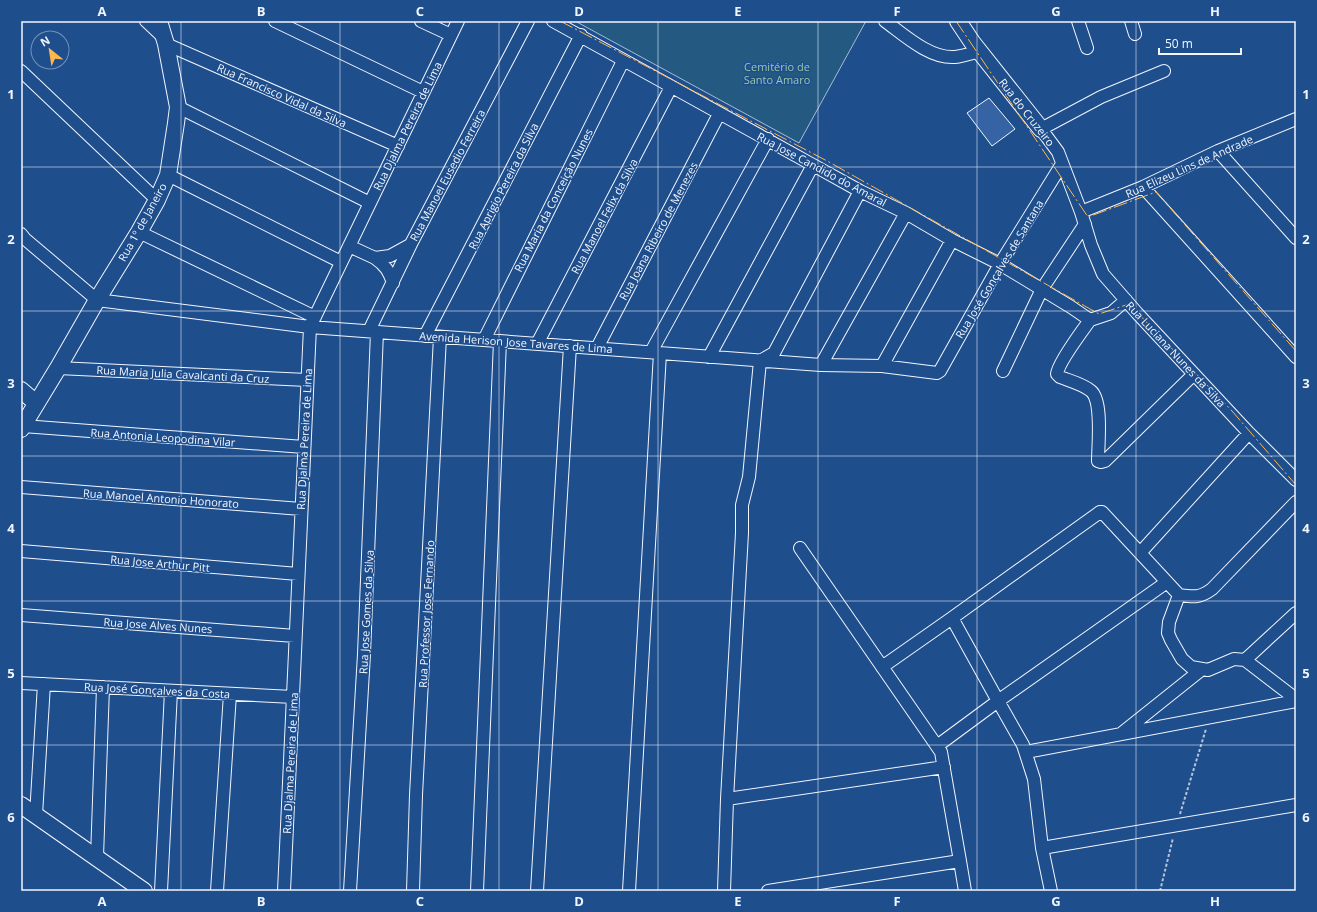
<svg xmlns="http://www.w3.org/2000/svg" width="1317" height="912" font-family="'Open Sans',sans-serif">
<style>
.green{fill:#245a82;stroke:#a8bbd7}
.building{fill:#3563a3;stroke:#f2f6ff}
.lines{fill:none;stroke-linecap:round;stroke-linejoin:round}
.minor-casing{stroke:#f2f6ff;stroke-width:14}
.major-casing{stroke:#f2f6ff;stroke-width:18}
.path{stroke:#b3c4dc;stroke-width:2;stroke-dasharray:3 2;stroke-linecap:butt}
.minor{stroke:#1f4e8c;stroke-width:12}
.major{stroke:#1f4e8c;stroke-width:16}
.power{stroke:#ffb74d;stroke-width:1;stroke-dasharray:14 3 2 3;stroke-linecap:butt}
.grid{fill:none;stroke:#f2f6ff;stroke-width:1;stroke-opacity:0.55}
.labels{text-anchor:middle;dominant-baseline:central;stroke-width:3;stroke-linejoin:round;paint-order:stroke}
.park-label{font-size:11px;fill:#97c8a6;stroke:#1f4e8c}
.street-label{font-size:11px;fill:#f2f6ff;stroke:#1f4e8c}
.neatline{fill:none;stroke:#f2f6ff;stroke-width:1.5}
.grid-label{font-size:13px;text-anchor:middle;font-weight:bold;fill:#f2f6ff}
</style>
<rect width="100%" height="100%" fill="#1f4e8c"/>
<!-- green -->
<path class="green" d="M575 21H866L799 143Z"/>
<!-- building -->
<path class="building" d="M989 98 1015 129 992 146 967 113Z"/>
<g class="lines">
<!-- minor casing -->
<g class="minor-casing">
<path id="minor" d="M146 21 164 38
M275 21 423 92
M421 21 451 35
M553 21 813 165 860 191 906 213 952 240 1000 264 1071 307 1090 320
M885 21C904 35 930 59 955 57 964 56 972 53 980 51
M1078 21 1087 48
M1131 21 1135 34
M166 44 398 146
M21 71 157 200
M1164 71 1101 97 1041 129 1058 152 1081 212 1091 245 1103 274 1137 313 1249 433 1296 480
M178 107 370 203
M1218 151 1296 238
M168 175 341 262
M1143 187 1296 357
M1081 212 1143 187 1218 151 1296 119
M139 232 315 317
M21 234 25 239 97 300 310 327 821 365 882 366 937 373 940 371 1000 264 1062 164
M349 246 375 258 390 256 410 245
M375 258C385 265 389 271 393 283
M1090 320C1082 331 1058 363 1057 374L1060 377C1070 381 1083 384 1091 391 1103 401 1098 445 1098 461L1101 462 1105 461 1194 374
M1090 320 1111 313 1126 300
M369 331 412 242 528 21
M425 336 581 35
M484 340 623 61
M537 344 671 87
M597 348 719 114
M651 352 768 139
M709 357 813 165
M760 361 774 353 860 191
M821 365 906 213
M882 366 952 240
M58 368 307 380
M1003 371 1042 289 1085 224
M23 426 304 447
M21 487 301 509
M800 548 941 752 960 861
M21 551 298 574
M1140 553 1249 433
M1179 595C1194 597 1200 598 1212 589L1296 502
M21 615 295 636
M1245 660 1296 613
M882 667 952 618
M21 683 293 697
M1122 733 1201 670
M937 746 998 701 952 618 1100 512H1102L1179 595 1169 622 1168 633 1171 640 1182 659 1191 667 1208 670 1234 659 1245 660 1296 699
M1026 752 1296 701
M727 799 944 767
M36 815 44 684
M1042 848 1296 805
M97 857 103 687
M161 891 171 691
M217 891 230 694
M284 891 310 327 458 21
M350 891 364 654 377 332
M413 891 416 795 440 337
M477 891 500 341
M537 891 570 346
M629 891 660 353
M724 891 727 799 742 533V505L749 477 760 361
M768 891 960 861 965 891
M1051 891 1042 848 1034 779 1023 745 998 701 1167 582"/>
</g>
<!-- major casing -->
<g class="major-casing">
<path id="major" d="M958 21 972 42 1041 129
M21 390 36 403
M21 429 58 368 97 300 139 232 157 200 168 175 176 123 178 107 166 44 159 21
M21 805 144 891"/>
</g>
<!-- path -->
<path class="path" d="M1180 814 1206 729
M1160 891 1173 838"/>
<!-- minor -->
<use href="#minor" class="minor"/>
<!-- major -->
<use href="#major" class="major"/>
<!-- power -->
<path class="power" d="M560 21 829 162 1099 314 1129 304 1232 411 1296 485
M956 21 1088 217 1156 192 1296 351"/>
</g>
<!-- grid -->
<path class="grid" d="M181 21V891M340 21V891M499 21V891M658 21V891M818 21V891M977 21V891M1136 21V891M21 167H1296M21 311H1296M21 456H1296M21 601H1296M21 745H1296"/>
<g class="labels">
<!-- park labels -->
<g class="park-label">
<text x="777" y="66">Cemitério de<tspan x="777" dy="13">Santo Amaro</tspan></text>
</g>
<!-- street labels -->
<g class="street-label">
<text transform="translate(282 95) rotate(24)">Rua Francisco Vidal da Silva</text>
<text transform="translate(1027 112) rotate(52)">Rua do Cruzeiro</text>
<text transform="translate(407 126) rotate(-64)">Rua Djalma Pereira de Lima</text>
<text transform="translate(1189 166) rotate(-24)">Rua Elizeu Lins de Andrade</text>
<text transform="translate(822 169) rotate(28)">Rua Jose Candido do Amaral</text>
<text transform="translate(447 175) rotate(-62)">Rua Manoel Eusedio Ferreira</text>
<text transform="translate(503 186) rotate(-63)">Rua Aprigio Pereira da Silva</text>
<text transform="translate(553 200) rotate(-63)">Rua Maria da Conceição Nunes</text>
<text transform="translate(604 216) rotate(-62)">Rua Manoel Felix da Silva</text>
<text transform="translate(142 222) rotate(-61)">Rua 1º de Janeiro</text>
<text transform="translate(658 231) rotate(-62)">Rua Joana Ribeiro de Menezes</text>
<text transform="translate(999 269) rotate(-59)">Rua José Gonçalves de Santana</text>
<text transform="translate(516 342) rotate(4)">Avenida Herison Jose Tavares de Lima</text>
<text transform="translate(1176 354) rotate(47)">Rua Luciana Nunes da Silva</text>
<text transform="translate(183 374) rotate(3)">Rua Maria Julia Cavalcanti da Cruz</text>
<text transform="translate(163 437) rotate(4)">Rua Antonia Leopodina Vilar</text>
<text transform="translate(304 439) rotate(-87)">Rua Djalma Pereira de Lima</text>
<text transform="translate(161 498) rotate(4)">Rua Manoel Antonio Honorato</text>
<text transform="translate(160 563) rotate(5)">Rua Jose Arthur Pitt</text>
<text transform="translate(366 612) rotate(-87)">Rua Jose Gomes da Silva</text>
<text transform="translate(426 614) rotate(-87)">Rua Professor Jose Fernando</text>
<text transform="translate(158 625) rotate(4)">Rua Jose Alves Nunes</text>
<text transform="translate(157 690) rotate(3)">Rua José Gonçalves da Costa</text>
<text transform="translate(290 763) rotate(-87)">Rua Djalma Pereira de Lima</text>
</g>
</g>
<!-- border -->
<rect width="1317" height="912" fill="none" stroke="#1f4e8c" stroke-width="44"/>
<!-- north arrow -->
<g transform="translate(50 50) rotate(330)"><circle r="19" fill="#1f4e8c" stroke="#7391ba"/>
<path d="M0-3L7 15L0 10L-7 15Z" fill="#ffb74d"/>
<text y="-6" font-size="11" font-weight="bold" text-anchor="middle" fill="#f2f6ff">N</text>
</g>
<!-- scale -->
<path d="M1159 48v6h82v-6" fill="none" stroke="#f2f6ff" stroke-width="2"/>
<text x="1165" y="48" font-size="12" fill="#f2f6ff" stroke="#1f4e8c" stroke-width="3" paint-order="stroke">50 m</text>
<rect x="22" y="22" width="1273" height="868" class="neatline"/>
<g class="grid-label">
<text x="102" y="16">A</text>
<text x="261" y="16">B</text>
<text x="420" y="16">C</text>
<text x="579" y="16">D</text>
<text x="738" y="16">E</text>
<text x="897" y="16">F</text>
<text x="1056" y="16">G</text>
<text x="1215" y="16">H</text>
<text x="11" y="99">1</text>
<text x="1306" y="99">1</text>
<text x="11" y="244">2</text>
<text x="1306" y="244">2</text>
<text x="11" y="388">3</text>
<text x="1306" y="388">3</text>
<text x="11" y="533">4</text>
<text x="1306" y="533">4</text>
<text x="11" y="678">5</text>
<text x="1306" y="678">5</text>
<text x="11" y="822">6</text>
<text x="1306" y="822">6</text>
<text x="102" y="906">A</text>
<text x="261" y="906">B</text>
<text x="420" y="906">C</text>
<text x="579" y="906">D</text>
<text x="738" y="906">E</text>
<text x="897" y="906">F</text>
<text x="1056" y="906">G</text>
<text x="1215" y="906">H</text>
</g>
</svg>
